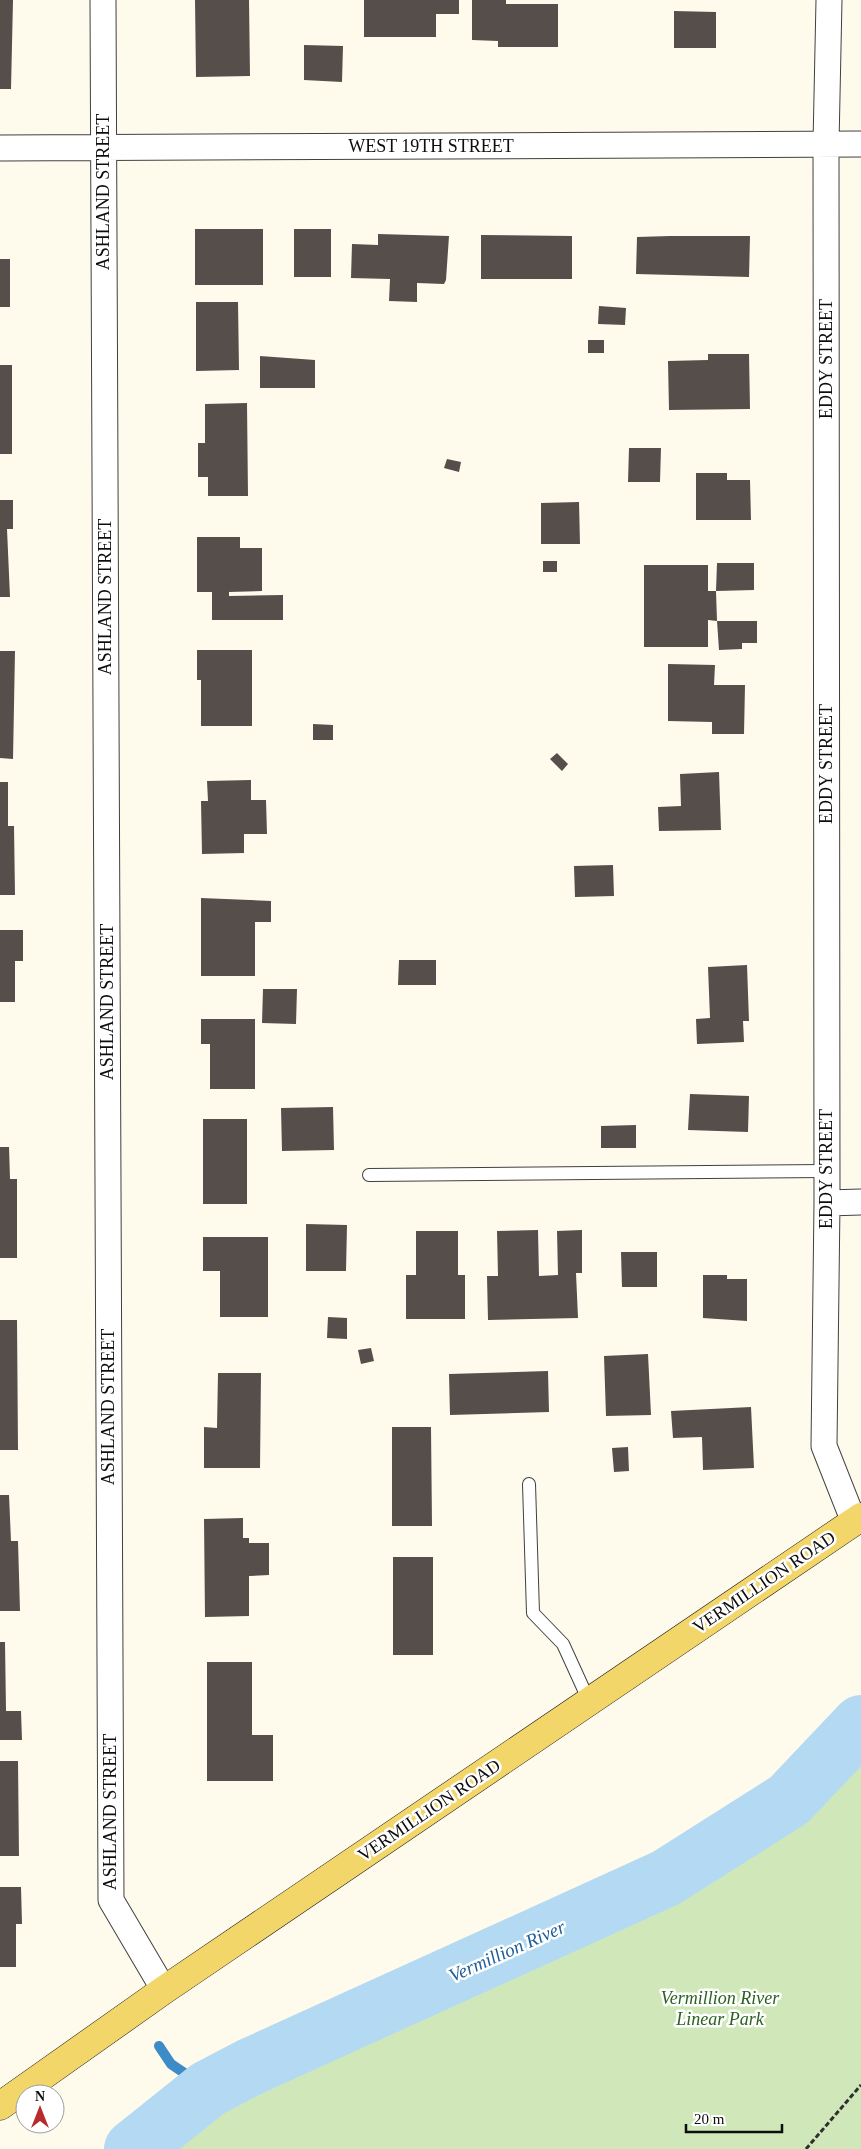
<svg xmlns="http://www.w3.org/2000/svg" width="861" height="2149" font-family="Georgia,serif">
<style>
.green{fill:#cfe7b9}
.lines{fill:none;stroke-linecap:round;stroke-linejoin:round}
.stream{stroke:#3e8cc7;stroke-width:10}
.river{stroke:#b4daf3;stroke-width:58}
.building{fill:#554e4a}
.service-casing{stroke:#404040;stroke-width:14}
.minor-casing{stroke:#404040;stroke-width:27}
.primary-casing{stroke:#1e1e1e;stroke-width:29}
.path{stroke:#2f2f2f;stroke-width:3;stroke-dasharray:5 2.5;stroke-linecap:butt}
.service{stroke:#fff;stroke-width:12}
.minor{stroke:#fff;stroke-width:25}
.primary{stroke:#f3d669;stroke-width:28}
.labels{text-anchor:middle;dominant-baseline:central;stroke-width:5;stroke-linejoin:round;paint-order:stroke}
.street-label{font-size:18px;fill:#0d0d0d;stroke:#fff}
.park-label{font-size:18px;font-style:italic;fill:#2b6220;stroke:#fff}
.water-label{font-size:19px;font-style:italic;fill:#1c5e99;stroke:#fff}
</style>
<rect width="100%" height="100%" fill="#fefbed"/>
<!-- green -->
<path class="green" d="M861 1724V2149H133L208 2089 250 2067 666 1878 789 1800Z"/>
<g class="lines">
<!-- stream -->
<path class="stream" d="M159 2046 171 2064 208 2089"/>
<!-- river -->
<path class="river" d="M133 2149 208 2089 250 2067 666 1878 789 1800 861 1724"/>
</g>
<!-- building -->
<path class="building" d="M0 0H13L11 89H0Z
M195 0H249L250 76 196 77Z
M364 0H459V14H436V37H364Z
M472 0H506V4H558V47H498V41L472 40Z
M674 11 716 12V48H674Z
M304 45 343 46 342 82 304 80Z
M195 229H263V285H195Z
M294 229H331V277H294Z
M378 234 449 236 446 280 444 284 417 283V302L389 301 390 279 351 278 352 244 378 245Z
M481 235 572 236V279H481Z
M670 236H750L749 277 636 274 637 237Z
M0 259H10V307H0Z
M196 302H238L239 370 196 371Z
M599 306 626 308 625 325 598 324Z
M588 340H604V353H588Z
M708 354H749L750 409 669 410 668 361 708 360Z
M260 356 315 360V388H260Z
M0 365H12V454H0Z
M247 403 248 496H208V477H198V443H205V404Z
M629 448H661L660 482H628Z
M447 459 461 462 459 472 444 468Z
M696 473H727V480H750L751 520H696Z
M0 500H13V529H7L10 597H0Z
M579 502 580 544H541V503Z
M197 537H240V548H262V591L229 592V596L283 595V620H212V592H197Z
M543 561H557V572H543Z
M717 563H754V590L716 591Z
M644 565H708V591H716L717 621 708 620V647H644Z
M717 621H757V643H742V649L719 650Z
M197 650H252V726H201V680H197Z
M0 651H15L13 759 0 758Z
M668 664 715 665 714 685H745L744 734H712V722L668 721Z
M313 724 333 725V740H313Z
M557 753 568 764 562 771 550 759Z
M719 772 721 830 659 831 658 807 681 806 680 774Z
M251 780V800H266L267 834H244V853L202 854 201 801H208L207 781Z
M0 782H8V826H14L15 895H0Z
M613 865 614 896 575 897 574 866Z
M201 898 271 901V922H255V976H201Z
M0 930H23V961H15V1002H0Z
M399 960H436V985H398Z
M747 965 749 1021H743L744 1042 697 1044 696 1019 710 1018 708 967Z
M263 989H297L296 1024 262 1023Z
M201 1019H255V1089H210V1044H201Z
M690 1094 749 1096 748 1132 688 1130Z
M333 1107 334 1150 282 1151 281 1108Z
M203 1119H247V1204H203Z
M636 1125V1148H601V1126Z
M0 1147H9L10 1179H17V1258H0Z
M306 1224 347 1225 346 1271H306Z
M538 1230 539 1276 558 1275 557 1231 582 1230V1273H576L578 1318 488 1320 487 1276H498L497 1231Z
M416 1231H458V1275H465V1319H406V1275H416Z
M203 1237H268V1317H220V1271H203Z
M621 1252H657V1287H622Z
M703 1275H727V1279H747V1321L703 1318Z
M328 1317 347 1318V1339L327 1338Z
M0 1320H17L18 1450H0Z
M371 1348 374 1361 361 1364 358 1350Z
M648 1354 651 1415 606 1416 604 1356Z
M548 1371 549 1412 450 1415 449 1374Z
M218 1373H261L260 1468H204V1427L217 1428Z
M751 1407 754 1468 703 1470 702 1437 673 1438 671 1411Z
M392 1427H431L432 1526H392Z
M628 1447 629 1471 614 1472 612 1448Z
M0 1495H9L11 1541H18L20 1611H0Z
M243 1518V1538H249V1543H269V1575L249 1576V1616L205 1617 204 1519Z
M393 1557H433V1655H393Z
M0 1642H5L6 1711H21L22 1740H0Z
M207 1662H252V1735H273V1781H207Z
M0 1761H18L19 1856H0Z
M0 1887H21L22 1924H16V1967H0Z"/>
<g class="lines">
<!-- service casing -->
<g class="service-casing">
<path id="service" d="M369 1175 826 1171
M529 1484 533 1613 563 1644 589 1701"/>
</g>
<!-- minor casing -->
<g class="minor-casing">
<path id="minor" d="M103 0 111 1900 164 1990
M829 0 826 144 827 1203 824 1446 854 1522
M0 148 861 144
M827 1203 861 1202"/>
</g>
<!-- primary casing -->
<g class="primary-casing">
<path id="primary" d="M0 2106 164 1990 861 1517"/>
</g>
<!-- path -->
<path class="path" d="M806 2149 861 2085"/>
<!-- service -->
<use href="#service" class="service"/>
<!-- minor -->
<use href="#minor" class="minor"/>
<!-- primary -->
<use href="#primary" class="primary"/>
</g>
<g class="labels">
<!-- street labels -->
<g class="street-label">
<text x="431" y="146">WEST 19TH STREET</text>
<text transform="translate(103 192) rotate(-90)">ASHLAND STREET</text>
<text transform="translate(826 359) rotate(-90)">EDDY STREET</text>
<text transform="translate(105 597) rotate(-90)">ASHLAND STREET</text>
<text transform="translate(826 764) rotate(-90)">EDDY STREET</text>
<text transform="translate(107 1002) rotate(-90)">ASHLAND STREET</text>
<text transform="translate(826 1169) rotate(-90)">EDDY STREET</text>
<text transform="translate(108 1407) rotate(-90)">ASHLAND STREET</text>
<text transform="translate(764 1582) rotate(-34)">VERMILLION ROAD</text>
<text transform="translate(429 1810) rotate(-34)">VERMILLION ROAD</text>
<text transform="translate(110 1812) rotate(-90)">ASHLAND STREET</text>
</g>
<!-- park labels -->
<g class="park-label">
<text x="720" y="1998">Vermillion River<tspan x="720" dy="21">Linear Park</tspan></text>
</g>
<!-- water labels -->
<g class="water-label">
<text transform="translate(507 1951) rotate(-24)">Vermillion River</text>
</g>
</g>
<!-- north arrow -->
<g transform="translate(40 2109)"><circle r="24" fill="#ffffff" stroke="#9e9e9e"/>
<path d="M0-4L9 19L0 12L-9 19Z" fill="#b72b2d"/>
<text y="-8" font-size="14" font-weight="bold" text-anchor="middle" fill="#0d0d0d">N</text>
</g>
<!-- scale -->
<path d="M686 2124v8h96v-8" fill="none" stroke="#0d0d0d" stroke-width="2.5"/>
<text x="694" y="2124" font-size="15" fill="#0d0d0d" stroke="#ffffff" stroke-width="4" paint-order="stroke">20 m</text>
</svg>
